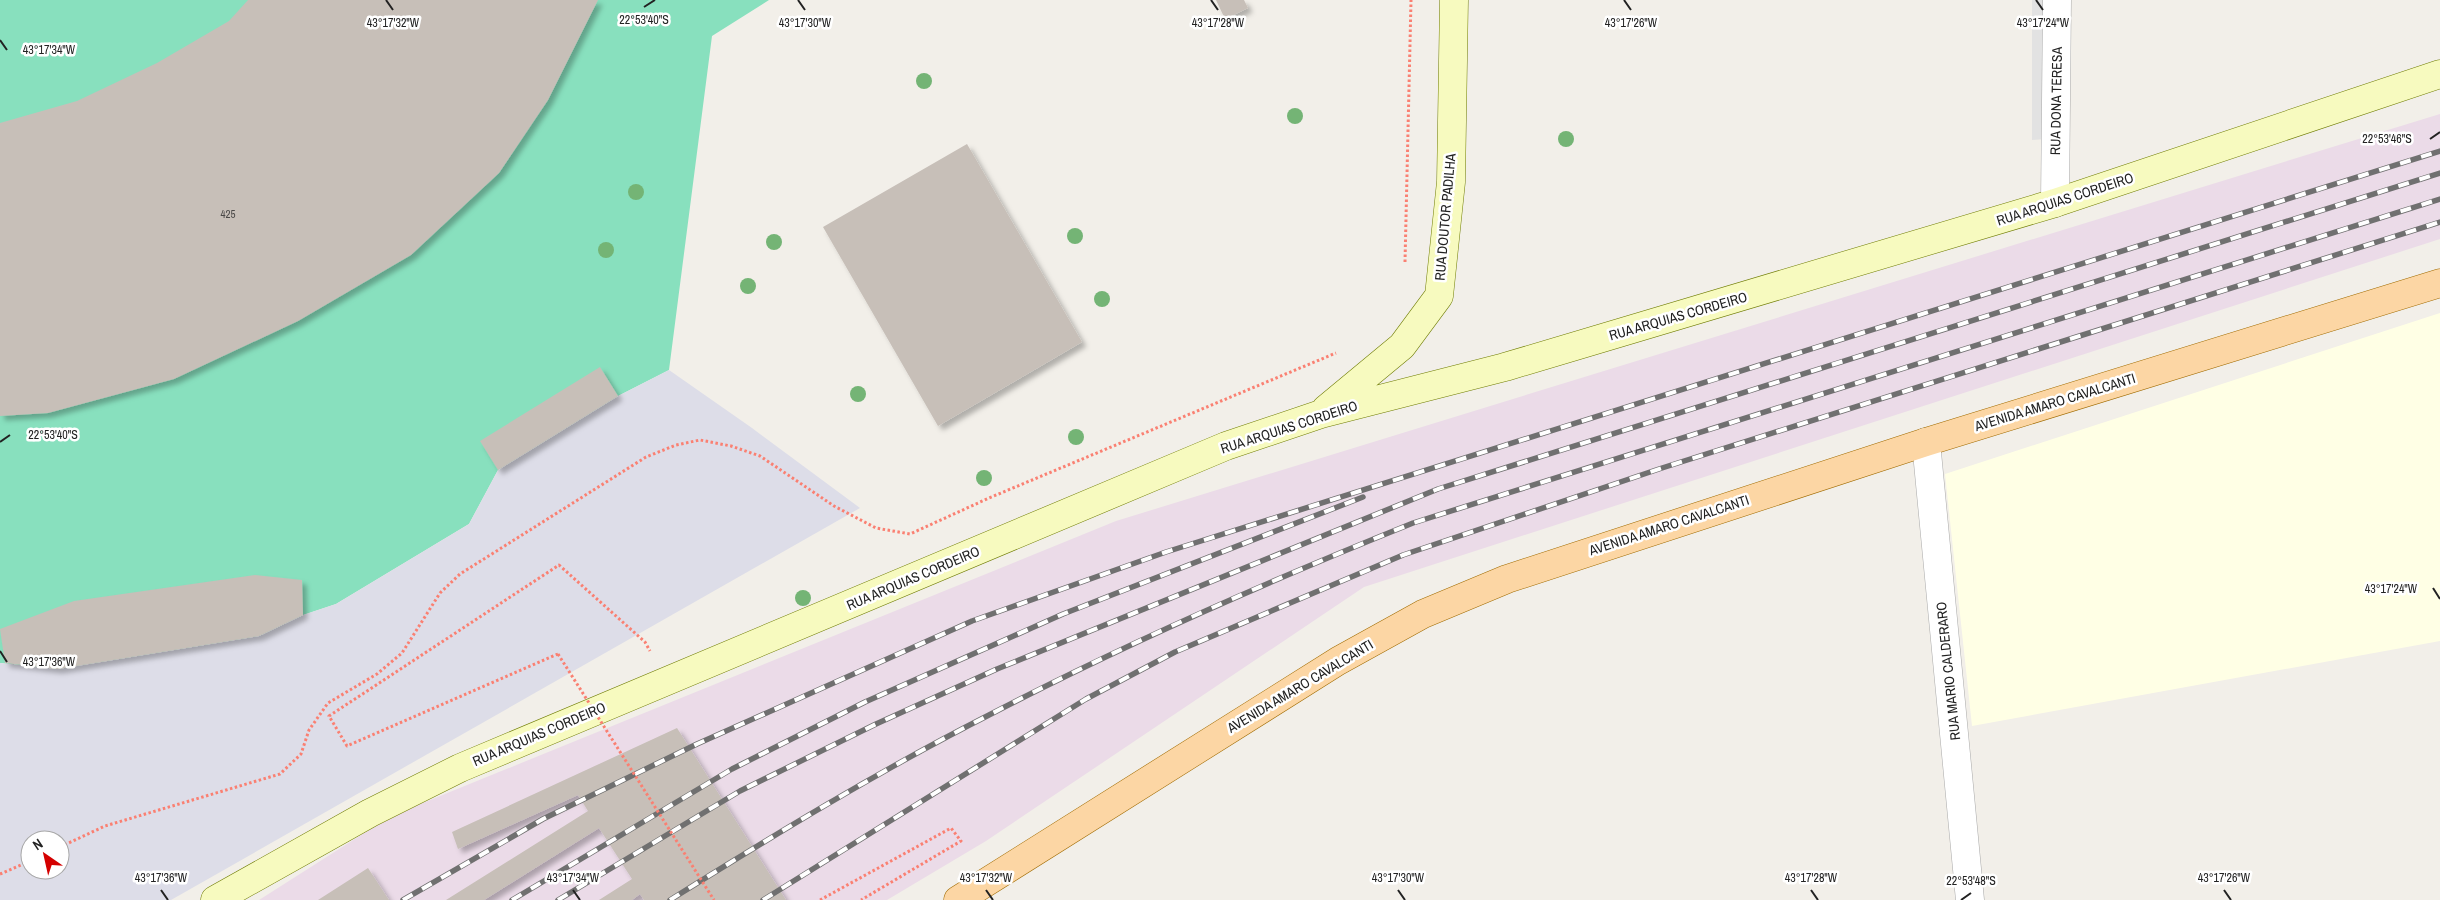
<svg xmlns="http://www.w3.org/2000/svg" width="2440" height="900" font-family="'Archivo Narrow',sans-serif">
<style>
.education{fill:#ffffe5}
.railway{fill:#ebdbe8}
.pitch{fill:#88e0be}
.parking{fill:#e2e2e2}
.plaza{fill:#dddde8;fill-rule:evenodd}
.building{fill:#c7bfb8;filter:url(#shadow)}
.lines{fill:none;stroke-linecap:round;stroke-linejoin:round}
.street-casing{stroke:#a9a9a9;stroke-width:29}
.secondary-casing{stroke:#707d05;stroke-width:29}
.primary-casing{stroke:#a06b00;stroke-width:29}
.path{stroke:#fa8072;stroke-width:3;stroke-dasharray:2.5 2.5;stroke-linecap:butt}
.street{stroke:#fff;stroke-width:28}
.secondary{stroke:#f7fabf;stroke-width:28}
.primary{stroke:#fcd6a4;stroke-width:28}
.rail-casing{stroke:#707070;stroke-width:5.5}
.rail{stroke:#fff;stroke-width:4;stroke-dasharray:11;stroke-linecap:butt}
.path-bridge{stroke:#fa8072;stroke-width:3;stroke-dasharray:2.5 2.5;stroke-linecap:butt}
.tree{fill:#74b475}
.ticks{fill:none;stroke:#222;stroke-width:2}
.labels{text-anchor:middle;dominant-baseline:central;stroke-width:5;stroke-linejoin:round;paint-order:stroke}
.number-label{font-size:11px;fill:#4b4948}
.street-label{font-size:14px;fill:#222;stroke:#fff}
.ticks-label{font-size:12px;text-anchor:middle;fill:#222;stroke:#fff;stroke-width:5;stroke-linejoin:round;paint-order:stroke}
</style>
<defs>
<filter id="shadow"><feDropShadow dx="4.5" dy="4.5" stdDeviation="2.5" flood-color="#0004"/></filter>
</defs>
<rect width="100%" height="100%" fill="#f2efe9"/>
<!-- education -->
<path class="education" d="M2440 313V641L1972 726 1945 474Z"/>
<!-- railway -->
<path class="railway" d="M2440 114V239L1364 587 986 841 887 900H259L391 816 1116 521Z"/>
<!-- pitch -->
<path class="pitch" d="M0 0H769L712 36 669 370 618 396 498 470 469 524 336 604 303 615 259 636 58 669 0 663Z"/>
<!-- parking -->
<path class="parking" d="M2032 0H2047L2046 139 2032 140Z"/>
<!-- plaza -->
<path class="plaza" d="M669 370 752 428 860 508 171 900H0V663L58 669 259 636 303 615 336 604 469 524 498 470 618 396ZM30 840H60V870H30Z"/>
<!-- building -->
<path class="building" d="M248 0H598L548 100 499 173 411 255 298 321 174 379 48 413 0 416V123L77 101 157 63 229 21Z
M1216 0H1244L1248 8 1225 19Z
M967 144 1082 342 938 426 823 227Z
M600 367 618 396 498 470 480 441Z
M255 575 302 580 303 615 259 636 58 669 5 663 0 629 74 601Z
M677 728 786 900H644L640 894 632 900H599L632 879 599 828 484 900H446L588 811 578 795 458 849 452 832Z
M368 868 389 900H318Z"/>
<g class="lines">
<!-- street casing -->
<g class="street-casing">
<path id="street" d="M2055 203 2057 0
M1926 442 1970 900"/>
</g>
<!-- secondary casing -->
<g class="secondary-casing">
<path id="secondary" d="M1326 409 1402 346 1439 296 1451 182 1454 0
M215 900 370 813 460 768 1226 446 1321 414 1505 367 2055 203 2440 74"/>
</g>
<!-- primary casing -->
<g class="primary-casing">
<path id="primary" d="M958 900 1338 661 1423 614 1507 579 1926 442 2440 283"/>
</g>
<!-- path -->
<path class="path" d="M1405 262 1411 0
M558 654 347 746 329 716 559 565 645 642 650 651
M60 847 105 826 280 774 301 754 309 730 328 703 377 674 402 653 440 593 460 574 646 457 676 445 700 440 731 446 760 456 834 506 876 528 910 534 989 498 1336 353
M0 874 30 861
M820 900 951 828 961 841 861 900"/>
<!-- street -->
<use href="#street" class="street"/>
<!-- secondary -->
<use href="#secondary" class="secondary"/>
<!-- primary -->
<use href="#primary" class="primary"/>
<!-- rail casing -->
<g class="rail-casing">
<path id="rail" d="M403 900 543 819 697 744 972 621 1166 552 2440 151
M512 900 732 769 865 702 1063 614 1363 497
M558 900 740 791 876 724 997 669 1438 489 2440 173
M670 900C774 835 879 771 989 715 1127 643 1269 581 1413 523L2440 199
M763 900 1086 699 1175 652 1403 555 1662 468 2440 222"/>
</g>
<!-- rail -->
<use href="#rail" class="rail"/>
<!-- path-bridge -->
<path class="path-bridge" d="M558 654 714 900"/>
</g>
<!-- trees -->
<g class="tree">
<circle cx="924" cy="81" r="8"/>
<circle cx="1295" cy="116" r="8"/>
<circle cx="1566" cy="139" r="8"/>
<circle cx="636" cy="192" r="8"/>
<circle cx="1075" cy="236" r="8"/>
<circle cx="774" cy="242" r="8"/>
<circle cx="606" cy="250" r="8"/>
<circle cx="748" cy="286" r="8"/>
<circle cx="1102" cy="299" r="8"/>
<circle cx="858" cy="394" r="8"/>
<circle cx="1076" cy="437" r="8"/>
<circle cx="984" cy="478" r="8"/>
<circle cx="803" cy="598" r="8"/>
</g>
<!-- ticks -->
<path class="ticks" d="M386 0 393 10M798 0 805 10M1211 0 1218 10M1624 0 1631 10M2036 0 2043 10M644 7 655 0M0 40 7 50M2430 139 2440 132M0 442 10 435M2433 588 2440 599M0 651 7 662M161 890 168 900M573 890 580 900M986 890 993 900M1398 890 1405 900M1811 890 1818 900M2224 890 2231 900M1961 900 1971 893"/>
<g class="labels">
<!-- number labels -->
<g class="number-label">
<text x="228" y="214">425</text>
</g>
<!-- street labels -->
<g class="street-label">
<text transform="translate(2056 101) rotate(-89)">RUA DONA TERESA</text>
<text transform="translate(2065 199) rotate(-18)">RUA ARQUIAS CORDEIRO</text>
<text transform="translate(1445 217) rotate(-85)">RUA DOUTOR PADILHA</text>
<text transform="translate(1678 316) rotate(-16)">RUA ARQUIAS CORDEIRO</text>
<text transform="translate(2055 402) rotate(-17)">AVENIDA AMARO CAVALCANTI</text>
<text transform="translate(1289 427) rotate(-18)">RUA ARQUIAS CORDEIRO</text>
<text transform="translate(1669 525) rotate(-18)">AVENIDA AMARO CAVALCANTI</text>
<text transform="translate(913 578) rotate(-23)">RUA ARQUIAS CORDEIRO</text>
<text transform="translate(1948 671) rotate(-96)">RUA MARIO CALDERARO</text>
<text transform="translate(1300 686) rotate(-31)">AVENIDA AMARO CAVALCANTI</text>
<text transform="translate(539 734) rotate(-23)">RUA ARQUIAS CORDEIRO</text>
</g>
</g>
<g class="ticks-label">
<text x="644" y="24">22°53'40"S</text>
<text x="393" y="27">43°17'32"W</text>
<text x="805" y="27">43°17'30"W</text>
<text x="1218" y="27">43°17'28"W</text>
<text x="1631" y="27">43°17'26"W</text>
<text x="2043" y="27">43°17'24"W</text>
<text x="49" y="54">43°17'34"W</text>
<text x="2387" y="143">22°53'46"S</text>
<text x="53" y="439">22°53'40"S</text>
<text x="2391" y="593">43°17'24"W</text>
<text x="49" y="666">43°17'36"W</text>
<text x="161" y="882">43°17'36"W</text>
<text x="573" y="882">43°17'34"W</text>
<text x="986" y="882">43°17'32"W</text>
<text x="1398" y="882">43°17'30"W</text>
<text x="1811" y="882">43°17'28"W</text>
<text x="2224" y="882">43°17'26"W</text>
<text x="1971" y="885">22°53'48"S</text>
</g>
<!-- north arrow -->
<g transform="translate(45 855) rotate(326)"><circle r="24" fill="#ffffff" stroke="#a7a7a7"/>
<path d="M0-4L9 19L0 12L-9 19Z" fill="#d40000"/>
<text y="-8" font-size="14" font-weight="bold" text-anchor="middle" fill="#222222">N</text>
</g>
</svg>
